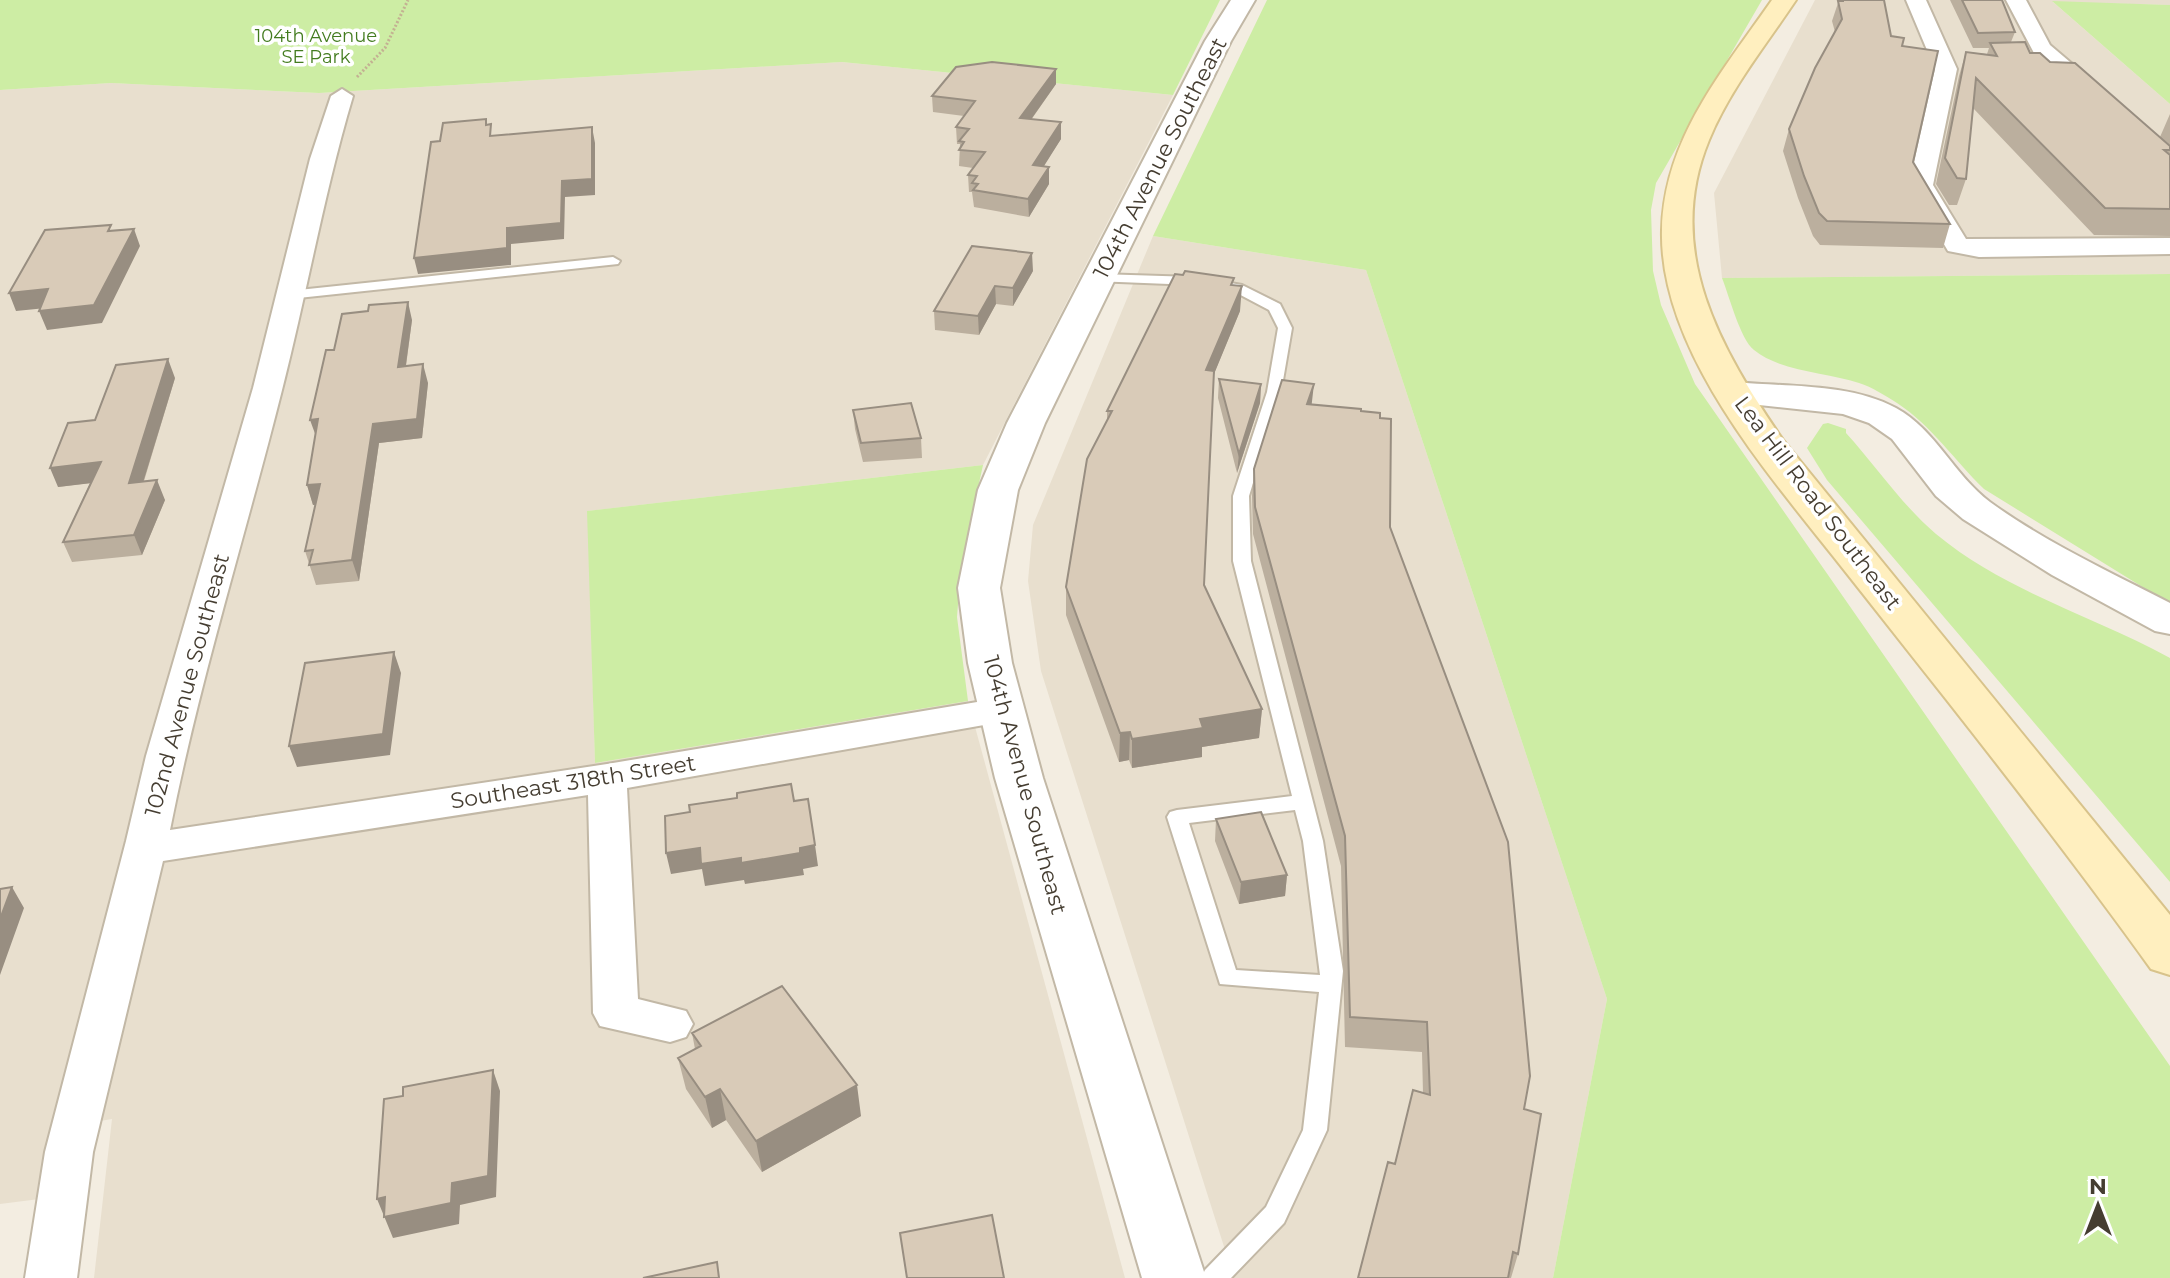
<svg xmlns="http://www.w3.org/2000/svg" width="2170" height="1278" font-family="Montserrat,sans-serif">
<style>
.residential{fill:#e8dfce}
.green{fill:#cdeda4}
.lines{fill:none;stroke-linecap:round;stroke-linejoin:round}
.service-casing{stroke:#c2b8a6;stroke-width:4}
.minor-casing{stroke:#c2b8a6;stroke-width:4}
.tertiary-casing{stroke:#c2b8a6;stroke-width:4}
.secondary-casing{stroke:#d8c38b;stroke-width:4}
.path{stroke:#c3b192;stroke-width:3;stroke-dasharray:2 2;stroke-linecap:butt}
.service{fill:#fff;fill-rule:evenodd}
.minor{fill:#fff;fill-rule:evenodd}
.tertiary{fill:#fff;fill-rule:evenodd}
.secondary{fill:#ffefbf;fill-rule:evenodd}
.wall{fill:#bbaf9e}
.shaded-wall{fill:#988e81}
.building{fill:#d9cbb8;stroke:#988e81;stroke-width:2}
.labels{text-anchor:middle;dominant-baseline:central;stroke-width:7;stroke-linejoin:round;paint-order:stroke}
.far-park-label{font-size:18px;fill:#437c1f;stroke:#fff}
.street-label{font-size:22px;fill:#453d31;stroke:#fff}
</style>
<rect width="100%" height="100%" fill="#f3ede1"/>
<!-- residential -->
<path class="residential" d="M1815 0H2170V5L2053 2 2170 104V274L1722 278 1714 193Z
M842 62 1173 95 983 465 588 511 595 763 968 701 1125 1278H94L112 1119 76 1125 63 1196 0 1204V90L111 83 319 93Z
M1153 236 1366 270 1607 999 1553 1278H1234L1041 671 1028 581 1033 525Z"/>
<!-- green -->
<path class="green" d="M0 0H1220L1173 95 842 62 319 93 111 83 0 90Z
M1267 0H1762L1656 183 1651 210 1653 271 1661 305 1695 384 2170 1066V1278H1553L1607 999 1366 270 1153 236Z
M2052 1 2170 5V104Z
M2170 274V604L1984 489C1954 460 1932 426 1897 403 1886 396 1872 387 1859 383 1827 372 1781 372 1754 350 1740 339 1729 295 1722 278Z
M1828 423 1846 429V433C1876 466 1902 505 1936 534 2006 592 2092 615 2170 658V882L1827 480 1807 448 1823 424Z
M983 465 961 566 957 617 968 701 595 763 587 511Z"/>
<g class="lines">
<!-- service casing -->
<g class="service-casing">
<path id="service" d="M613 257 620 261 618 264 289 299 282 295 289 291Z
M1099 274 1194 277 1201 281 1194 285 1094 281 1092 278Z
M1219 281 1242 285 1280 304 1292 328 1281 392 1249 496 1251 561 1323 841 1343 971 1327 1130 1284 1223 1231 1278H1201L1205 1270 1266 1207 1303 1130 1319 992 1220 984 1167 817 1170 812 1177 810 1292 796 1233 561V496L1267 392 1278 328 1269 310 1233 291 1214 288V282ZM1295 810 1303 841 1320 975 1236 970 1189 823Z"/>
</g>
<!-- minor casing -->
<g class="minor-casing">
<path id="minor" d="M1906 0H1926L1957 69 1933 185 1966 239 2170 238V254L1979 257 1948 251 1909 185 1935 69Z
M2006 0H2026L2050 45 2103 90 2106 95 2103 100H2087L2034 53Z
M342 89 353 96C324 193 307 292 282 390 245 537 199 682 170 830L607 764 1001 698 1014 701 1020 710 1014 719 1001 722 627 788 638 999 686 1011 693 1024 686 1037 670 1042 600 1026 593 1013 588 795 163 861 93 1152 77 1278H25L45 1152 126 841 146 756 253 388 310 159 331 96Z"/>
</g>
<!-- tertiary casing -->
<g class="tertiary-casing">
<path id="tertiary" d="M1231 0H1255L1231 41 1045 423 1018 490 1000 588 1012 663 1043 778 1206 1278H1142L995 778 968 663 958 588 978 490 1007 423 1205 41Z
M1735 382C1786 387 1850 383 1896 408 1935 429 1954 475 1990 502 2045 542 2110 572 2170 603V634L2155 631 2052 575 1963 519 1936 496 1892 439 1869 423 1843 414 1722 401 1717 393 1722 385Z"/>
</g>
<!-- secondary casing -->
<g class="secondary-casing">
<path id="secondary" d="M1772 0H1796C1766 45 1730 89 1709 140 1663 251 1721 350 1783 440L2170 915V975L2151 969C2085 877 2016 788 1946 699 1908 651 1871 604 1833 556 1764 469 1659 348 1662 230 1664 139 1722 72 1772 0Z"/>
</g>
<!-- path -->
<path class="path" d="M357 77 385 48 408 0"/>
<!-- service -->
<use href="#service" class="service"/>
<!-- minor -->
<use href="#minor" class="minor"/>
<!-- tertiary -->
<use href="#tertiary" class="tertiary"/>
<!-- secondary -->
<use href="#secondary" class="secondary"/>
</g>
<!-- wall -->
<path class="wall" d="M1839 0H1884L1891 36 1902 46 1913 162 1950 224 1943 248 1820 245 1813 236 1798 198 1783 151 1789 129 1835 32 1832 21Z
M1950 0H2002L2015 32 2011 42 2030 53 2050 62 2160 137 2170 114V236L2094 235 1973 108 1966 179 1957 205H1949L1936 184 1959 76 1966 52 1987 54 1989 48H1973Z
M1056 69V84L1031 120 1061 139 1043 166 1049 184 1029 217 974 207 972 192H969L968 175 973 168 959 166 960 144H957L956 127 964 116 933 112 932 96Z
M1033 271 1013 306 996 304 979 335 935 330 934 311Z
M1234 285 1240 311 1213 376 1204 585 1262 709 1259 738 1202 747V757L1132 768 1129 760 1119 762 1066 615V587L1107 420V411Z
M368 311 412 320 406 366 428 383 422 438 379 443 359 581 316 585 305 551 315 505H313L307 485 334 350Z
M175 378 144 481 165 500 142 555 72 562 63 542 90 483 58 487 95 420Z
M1219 379 1261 384 1260 403 1237 473 1218 398Z
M1312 405 1361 411 1390 527 1524 1109 1518 1254 1511 1278H1358L1395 1164 1423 1093 1422 1052 1345 1047 1341 866 1253 534 1252 496 1254 469Z
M853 410 921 438 922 458 863 462 855 429Z
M1216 819 1287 875 1285 896 1239 904 1215 841Z
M692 1033 861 1116 762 1172 726 1120 712 1128 686 1089 678 1058 695 1049Z"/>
<!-- shaded-wall -->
<path class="shaded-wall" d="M1056 69V84L1020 135V118Z
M1061 122V139L1034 182 1033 165Z
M592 127 595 143V195L565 197 564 239 511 244V265L418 274 414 258 507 228 562 181Z
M1049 167V184L1029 217 1028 199Z
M134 229 140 246 102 323 47 330 39 311Z
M1032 253 1033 271 1013 306V288Z
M995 286 996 304 979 335 978 316Z
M1242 286 1240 311 1205 396 1206 370Z
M48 289 56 307 16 311 9 293Z
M408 302 412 320 403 386 398 367Z
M168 359 175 378 137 502 129 483Z
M423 364 428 383 422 438 379 443 359 581 352 560 373 424Z
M1261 384 1260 403 1237 473 1239 454Z
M1314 384 1311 410 1307 404Z
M318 419 317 439 310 420Z
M101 462 109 481 58 487 50 468Z
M157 480 165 500 142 555 134 535Z
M320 484 327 503 313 505 307 485Z
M394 652 401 673 390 755 297 767 289 746Z
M1262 709 1259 738 1202 747V757L1132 768V739L1200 719Z
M1130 732 1129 760 1119 762 1120 733Z
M815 845 818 866 803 869 804 875 745 884 744 880 705 886 702 869 671 874 666 853 700 848 741 858Z
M1287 875 1285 896 1239 904 1241 882Z
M12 887 24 908 0 975V919Z
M493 1070 500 1091 496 1197 460 1205 459 1224 393 1238 377 1199 452 1183Z
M857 1085 861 1116 762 1172 756 1141Z
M720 1089 726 1120 712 1128 705 1097Z"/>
<!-- building -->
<path class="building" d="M1843 0H1884L1891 36 1904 38 1902 46 1938 51 1913 162 1950 224 1827 221 1819 213 1804 176 1789 129 1815 68 1842 19 1838 1H1843Z
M1962 0H2002L2015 32 1978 33Z
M2025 42 2030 53H2040L2050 62 2075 63 2170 146V150H2164L2170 155V209L2105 208 1976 78 1966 179 1957 178 1945 158 1966 52 1997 56 1990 43Z
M992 62 1056 69 1020 118 1061 122 1033 165 1049 167 1028 199 973 190 978 184 972 183 977 176 968 175 985 152 959 150 964 142 959 141 969 129 956 127 975 101 932 96 956 67Z
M486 119V125L491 124 490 136 592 127V179L562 181 561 223 507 228V248L414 258 431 142 440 141 443 123Z
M111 225 108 231 134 229 94 305 39 311 48 289 9 293 45 230Z
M972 246 1032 253 1013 288 995 286 978 316 934 311Z
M1185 271 1234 278 1231 285 1242 286 1206 370 1214 371 1204 585 1262 709 1200 719 1203 728 1132 739 1130 732 1120 733 1066 587 1087 459 1112 411H1107L1175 274 1183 275Z
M408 302 398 367 423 364 417 419 373 424 352 560 309 565 313 550 305 551 320 484 307 485 318 419 310 420 326 350H334L342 314 368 311 369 305Z
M168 359 129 483 157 480 134 535 63 542 101 462 50 468 68 423 95 420 116 365Z
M1219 379 1261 384 1239 454Z
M1282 380 1314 384 1307 404 1361 409V411L1380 413V418L1391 419 1390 527 1508 842 1530 1076 1524 1109 1541 1114 1518 1254 1513 1252 1508 1278H1358L1388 1162 1395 1164 1413 1090 1430 1095 1427 1022 1350 1017 1345 836 1255 507 1254 469Z
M911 403 921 438 861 443 853 410Z
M394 652 383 734 289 746 305 663Z
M791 784 794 801 808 799 815 845 800 848V853L741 863V858L701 864 700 848 666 853 665 816 690 812 689 805 737 798V793Z
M1261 812 1287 875 1241 882 1216 819Z
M12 887 0 919V889Z
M782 986 857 1085 756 1141 720 1089 705 1097 678 1058 701 1046 692 1033Z
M493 1070 488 1176 452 1183 451 1203 384 1217 385 1197 377 1199 384 1099 403 1096V1087Z
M992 1215 1004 1278H907L900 1233Z
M717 1262 719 1278H643Z"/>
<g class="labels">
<!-- far-park labels -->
<g class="far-park-label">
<text x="316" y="36">104th Avenue<tspan x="316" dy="21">SE Park</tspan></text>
</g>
<!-- street labels -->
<g class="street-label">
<text transform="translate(1160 158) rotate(-63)">104th Avenue Southeast</text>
<text transform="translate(1818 503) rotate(53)">Lea Hill Road Southeast</text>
<text transform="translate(187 685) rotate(-75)">102nd Avenue Southeast</text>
<text transform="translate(573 782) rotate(-9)">Southeast 318th Street</text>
<text transform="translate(1025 785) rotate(75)">104th Avenue Southeast</text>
</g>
</g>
<!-- north arrow -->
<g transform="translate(2098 1206)" stroke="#ffffff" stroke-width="6" paint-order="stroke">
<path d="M0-6L14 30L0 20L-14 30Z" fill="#453d31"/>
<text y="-12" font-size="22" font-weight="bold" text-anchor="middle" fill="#453d31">N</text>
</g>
</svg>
